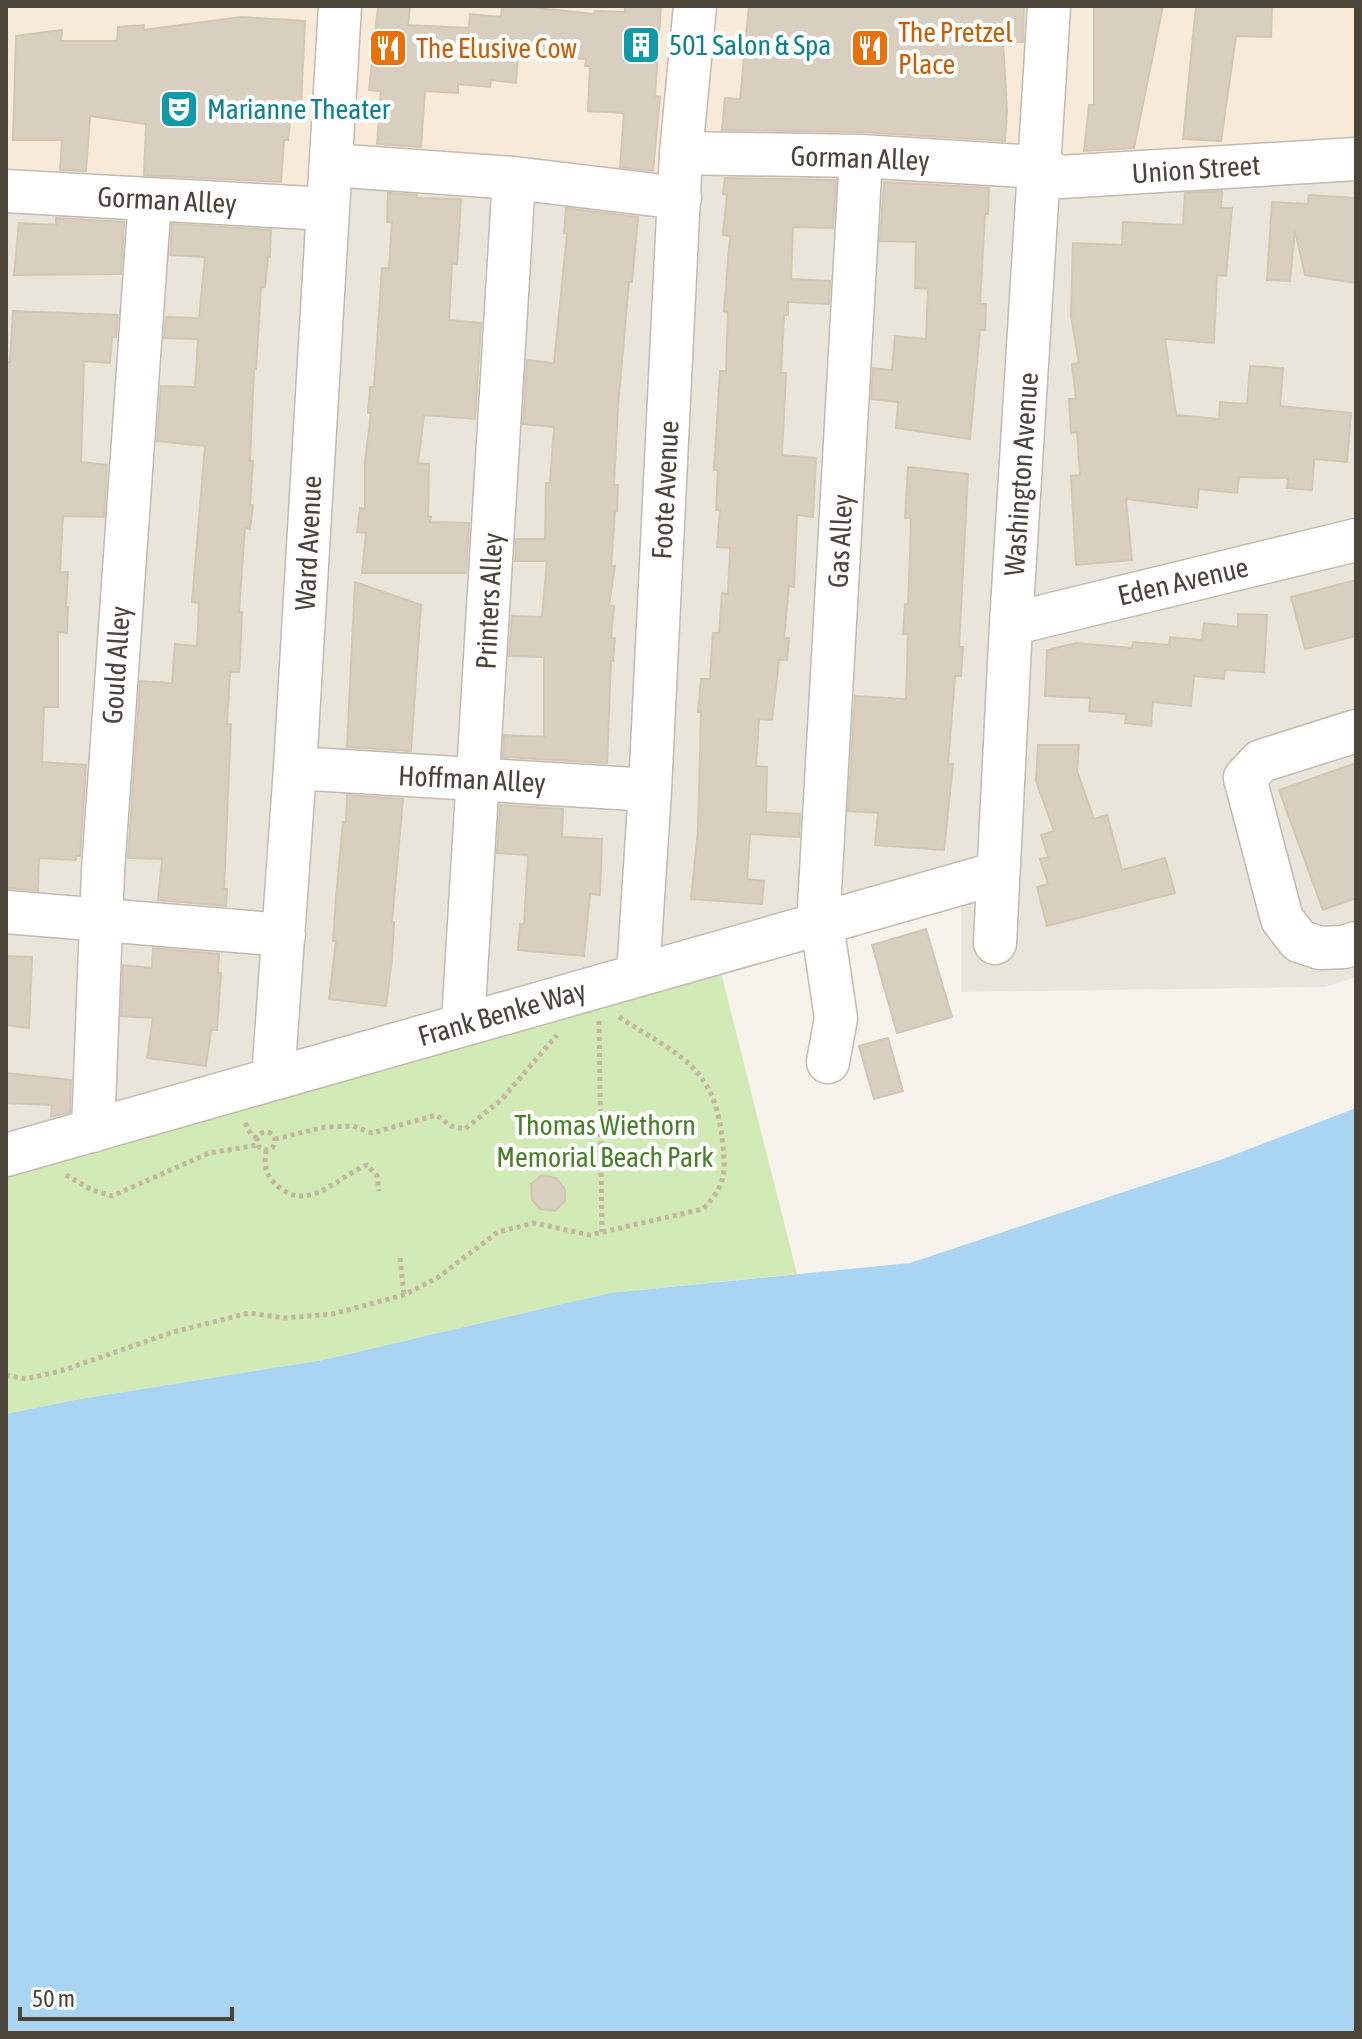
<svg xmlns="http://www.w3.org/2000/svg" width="1362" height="2039" font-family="'Asap Condensed',sans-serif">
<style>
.residential{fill:#eae5da}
.commercial{fill:#f7ead8}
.green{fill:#d2eab5}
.water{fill:#a9d4f2}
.building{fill:#d8cfc1;stroke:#d3c7b4;stroke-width:2}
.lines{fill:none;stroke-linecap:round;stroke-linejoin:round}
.minor-casing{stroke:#c2bbae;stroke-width:45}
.path{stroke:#c4b79f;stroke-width:5;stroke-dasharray:4 4;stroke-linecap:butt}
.minor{stroke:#fff;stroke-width:42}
.labels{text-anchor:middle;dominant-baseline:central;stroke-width:8;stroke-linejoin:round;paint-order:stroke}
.food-label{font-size:28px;fill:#c56008;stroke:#fff;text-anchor:start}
.culture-label{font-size:28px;fill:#0d838f;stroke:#fff;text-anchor:start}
.street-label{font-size:28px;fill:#4b4439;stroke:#fff}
.park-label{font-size:28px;fill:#4a7f2a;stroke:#fff}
</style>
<rect width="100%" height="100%" fill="#f6f3ec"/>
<!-- residential -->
<path class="residential" d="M681 153 1356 159V977L1325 987 961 992V884L6 1155V191L331 165Z"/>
<!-- commercial -->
<path class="commercial" d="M6 6H1356V159L682 153 680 198 332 165 328 209 6 191Z"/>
<!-- green -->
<path class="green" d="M716 953 797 1274 610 1293 323 1360 80 1399 6 1414V1155Z"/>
<!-- water -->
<path class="water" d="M1356 1108V2033H6V1414L80 1399 323 1360 610 1293 910 1263 1223 1159Z"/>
<!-- building -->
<path class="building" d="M378 6H410L408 25 469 28 470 14 501 17 502 6H537V8L594 14 595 11 625 12V6H661L655 96 660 97 653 171 620 167 624 113 588 111 590 66H585L586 59 518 53 516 83 491 80 490 87 458 84V93L425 91 421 147 377 144 381 91 369 90Z
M749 6H1024L1023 42 1003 41 1007 111 1005 141 862 132 722 130 725 98 740 99Z
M1094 6H1163L1134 148 1084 151 1089 105H1094Z
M1196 6H1272L1271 37 1236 36 1221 141 1183 139Z
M241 17 305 21 301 105 292 104 288 140H284L281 182 144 175 146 124 90 116 86 171 60 170 62 140H13L16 36 62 30 61 41H117L118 27 144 25 143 30Z
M725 178 836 180 833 228 793 227 791 279 830 281 829 304 788 302V315H784L781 373H786L782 455 816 458 813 517 797 515 794 587 789 586 784 638H789L787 660H779L772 720 759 719 756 766 767 767 766 812 800 814 799 837 750 834 747 879 764 881 762 904 691 899 698 830 701 712H698L701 679H710L713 633H719L722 593 728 594 730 548 717 547 720 510H716L718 470H714L720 371H726L728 312 724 311 730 236 723 235 727 195 723 194Z
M884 182 989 188 988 214H985L980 304H986L985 330H980L970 439 896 428 898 402 871 399 873 368 892 370 895 336 926 339 928 289 915 288 916 242 880 241Z
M1222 191 1221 208H1232L1226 276 1217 275 1214 343 1165 339 1176 415 1219 419 1220 402 1247 404 1250 366 1283 368 1280 406 1351 413 1347 462 1314 459 1312 490 1287 488 1288 478 1239 477 1237 493 1199 489 1197 508 1126 499 1132 560 1076 565 1071 476 1080 475 1077 432 1071 433 1069 399H1076L1072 364 1079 363 1071 316 1073 243 1122 245 1123 222 1183 225 1185 193Z
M388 193 417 195V198L461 199 457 264 452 263 449 320 481 323 475 419 424 415 418 463 429 464 428 516 431 517 430 522 469 523 466 573H362L366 533 357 532 360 508 365 509V462L371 413H368L370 387H374L382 268H389L392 222H387Z
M1309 195 1356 198V283L1305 275 1295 231 1290 281 1267 280 1272 202 1308 204Z
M566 208 638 217 632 282H629L618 406 614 485H618L617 511H615L611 566H615L609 605 614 606 611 638H615L613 661H611L607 763 503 757 504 735 544 737V657L509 656 512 616 542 617 547 561H515L516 539H545L546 483H550L554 427 523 424 527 360 554 363 567 234 564 233Z
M56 218 124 222 121 274 14 275 19 223 56 225Z
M172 224 271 230 270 257H268L265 287H261L256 369H254L250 461H253L250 505H253L250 529 245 528 239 612H242L240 660 239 672H230L227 724H231L224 889H227L226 906 158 900 162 859 128 858 140 681 172 683 175 644 197 646 199 603 192 602 205 446 157 441 161 386 195 387 198 339 164 338 166 317 199 318 205 257 170 255Z
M13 311 118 315 116 337H112L110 363 84 361 81 462 107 465 104 517 63 516 60 572H68L66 607H68L67 633 58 632V707H44L42 762 86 765 80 856H76V860L39 858 38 891 6 888V362H10Z
M908 467 968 474 959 647H963L961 676H955L948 764H953L944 850 875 845 878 813 848 811 855 696 906 699 908 634H903L905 604H908L910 555 911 518H905Z
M1356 580V636L1305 649 1291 597Z
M355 582 421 605 411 751 347 747Z
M1238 614 1267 615 1264 672 1225 670 1224 679 1194 676 1191 706 1153 702 1151 726 1125 723 1126 714 1089 711 1090 698 1045 696 1047 650 1076 643 1132 648 1133 642 1169 645 1170 637 1202 640 1204 623 1238 627Z
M1038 745H1079L1077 771 1094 819 1107 815 1122 870 1165 858 1175 893 1047 926 1037 887 1048 884 1040 859 1048 857 1041 835 1054 831 1036 781Z
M1356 763V898L1323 910 1279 790Z
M347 795 403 799 392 922H394L392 959 386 1006 329 999 336 941H333L336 897 343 822H346Z
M500 805 563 809 562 837 602 839 600 895 590 894 584 956 518 950 520 924H524L528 857 526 855 497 853Z
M926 929 952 1017 897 1033 872 945Z
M153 948 219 954 218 973H221L217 1030H211L206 1066 147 1058 153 1018 121 1016 123 965 152 968Z
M6 956 32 957 29 1028 6 1025Z
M888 1038 903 1091 874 1099 859 1046Z
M6 1073 71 1080 70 1112 51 1117 52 1105 6 1103Z
M542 1175 556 1178 565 1189V1201L555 1211 540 1209 532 1200 531 1184Z"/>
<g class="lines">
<!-- minor casing -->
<g class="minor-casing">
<path id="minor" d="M681 153 861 156 1039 167 1060 177 1356 159
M331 165 514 178 680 198
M6 191 328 209
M1011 624 1356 540
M1356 731 1261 761 1245 778 1282 919 1299 941 1320 948 1344 947 1356 943
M295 768 650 790
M6 912 284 935
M822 924 836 1018 828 1062
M818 926 861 156
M995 943 1011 624 1049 6
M638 975 650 790 681 153 695 6
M463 1023 514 178
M273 1079 295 768 340 6
M93 1131 103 871 150 199
M6 1155 998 873"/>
</g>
<!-- path -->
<path class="path" d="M599 1021 602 1232
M245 1123 251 1134 258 1139
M257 1141a9 9 0 1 1 18 0a9 9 0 1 1-18 0Z
M275 1139 325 1127 353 1126 372 1133 436 1115 451 1126 465 1129 502 1099 557 1035
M266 1150C264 1168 265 1176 280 1188 310 1212 340 1175 367 1165L377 1176 379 1191
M66 1175 92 1190 112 1196 209 1153 258 1145
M400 1258 404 1295
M6 1375 26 1379 64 1370 173 1332 249 1313 284 1318 332 1314 404 1295 437 1278 498 1232 534 1223 590 1235 703 1209C724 1188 726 1175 723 1146 716 1066 681 1057 619 1017"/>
<!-- minor -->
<use href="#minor" class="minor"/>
</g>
<!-- icons -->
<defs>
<g id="building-square" transform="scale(2)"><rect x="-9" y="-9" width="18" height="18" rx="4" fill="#0f9aa8" stroke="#fff"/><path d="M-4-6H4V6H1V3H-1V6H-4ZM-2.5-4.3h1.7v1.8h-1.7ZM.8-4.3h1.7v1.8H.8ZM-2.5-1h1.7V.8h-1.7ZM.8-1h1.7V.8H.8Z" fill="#fff"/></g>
<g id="restaurant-square" transform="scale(2)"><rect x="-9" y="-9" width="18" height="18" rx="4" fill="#e8710a" stroke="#fff"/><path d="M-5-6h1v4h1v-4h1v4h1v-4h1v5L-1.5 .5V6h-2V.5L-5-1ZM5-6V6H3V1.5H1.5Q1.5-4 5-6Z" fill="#fff"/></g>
<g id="theatre-square" transform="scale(2)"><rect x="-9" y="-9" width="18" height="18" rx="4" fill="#0f9aa8" stroke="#fff"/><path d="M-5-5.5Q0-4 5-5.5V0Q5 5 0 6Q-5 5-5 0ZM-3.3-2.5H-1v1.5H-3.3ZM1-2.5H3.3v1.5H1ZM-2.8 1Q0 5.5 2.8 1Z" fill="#fff"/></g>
</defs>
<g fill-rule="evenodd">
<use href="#building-square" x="641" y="45"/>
<use href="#restaurant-square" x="388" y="48"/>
<use href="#restaurant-square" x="870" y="48"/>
<use href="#theatre-square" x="179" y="109"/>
</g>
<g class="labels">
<!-- food labels -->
<g class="food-label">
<text x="898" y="32">The Pretzel<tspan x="898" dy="32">Place</tspan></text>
<text x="416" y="48">The Elusive Cow</text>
</g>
<!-- culture labels -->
<g class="culture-label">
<text x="669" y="45">501 Salon &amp; Spa</text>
<text x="207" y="109">Marianne Theater</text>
</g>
<!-- street labels -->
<g class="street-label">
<text transform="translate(860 158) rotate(2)">Gorman Alley</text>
<text transform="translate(1196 169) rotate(-4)">Union Street</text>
<text transform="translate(167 200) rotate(3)">Gorman Alley</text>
<text transform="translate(1021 474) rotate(-86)">Washington Avenue</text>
<text transform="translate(665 490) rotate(-87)">Foote Avenue</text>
<text transform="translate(840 541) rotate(-87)">Gas Alley</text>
<text transform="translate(308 543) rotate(-87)">Ward Avenue</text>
<text transform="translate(1183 581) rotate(-13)">Eden Avenue</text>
<text transform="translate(489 601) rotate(-87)">Printers Alley</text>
<text transform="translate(116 665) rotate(-86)">Gould Alley</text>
<text transform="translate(472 779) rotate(3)">Hoffman Alley</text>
<text transform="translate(502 1013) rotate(-16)">Frank Benke Way</text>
</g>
<!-- park labels -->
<g class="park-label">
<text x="605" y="1125">Thomas Wiethorn<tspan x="605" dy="32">Memorial Beach Park</tspan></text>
</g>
</g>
<!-- border -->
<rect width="1362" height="2039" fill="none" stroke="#4b4439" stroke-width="16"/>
<!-- scale -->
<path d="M20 2007v12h212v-12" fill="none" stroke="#4b4439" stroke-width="4"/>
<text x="32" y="2007" font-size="24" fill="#4b4439" stroke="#ffffff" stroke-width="6" paint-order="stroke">50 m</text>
</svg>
